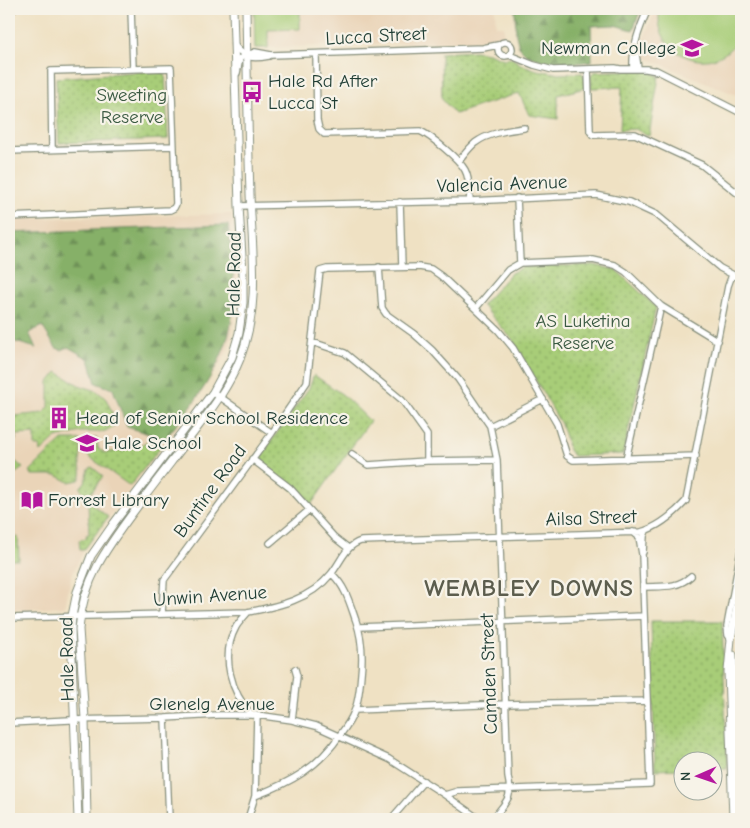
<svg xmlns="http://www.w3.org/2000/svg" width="750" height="828" font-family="'Comic Neue',sans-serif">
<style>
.built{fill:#ead4b8}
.grass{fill:url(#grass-dots);stroke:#648556}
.forest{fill:url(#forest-firs);stroke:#52764e}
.garden{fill:#a8cd78;stroke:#648556}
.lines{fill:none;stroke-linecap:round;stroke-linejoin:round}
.minor-casing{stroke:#878f7c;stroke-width:8}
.major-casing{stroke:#878f7c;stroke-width:9}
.minor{stroke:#fff;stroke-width:5.5}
.major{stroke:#fff;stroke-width:7}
.labels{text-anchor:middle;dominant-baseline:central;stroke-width:4.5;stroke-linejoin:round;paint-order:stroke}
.street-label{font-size:19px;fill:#1f3d34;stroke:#f7f3e8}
.poi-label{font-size:19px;fill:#1f3d34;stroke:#f7f3e8;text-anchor:start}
.park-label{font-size:19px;fill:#3a5a42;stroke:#f7f3e8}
.district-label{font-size:24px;font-weight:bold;letter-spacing:1px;fill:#5c5d4d;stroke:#f7f3e8}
</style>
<defs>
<pattern id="grass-dots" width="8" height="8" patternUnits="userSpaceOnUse" patternTransform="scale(1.25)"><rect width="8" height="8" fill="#a8cd78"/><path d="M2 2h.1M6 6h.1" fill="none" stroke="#88a863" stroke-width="1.8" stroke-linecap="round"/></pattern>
<pattern id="forest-firs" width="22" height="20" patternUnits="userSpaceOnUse" patternTransform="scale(1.25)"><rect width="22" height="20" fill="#86b068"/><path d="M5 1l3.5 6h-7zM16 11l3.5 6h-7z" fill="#6d9056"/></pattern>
</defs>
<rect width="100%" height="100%" fill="#f7f3e8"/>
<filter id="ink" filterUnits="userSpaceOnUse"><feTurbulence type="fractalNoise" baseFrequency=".02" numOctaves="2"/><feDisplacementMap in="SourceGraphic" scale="10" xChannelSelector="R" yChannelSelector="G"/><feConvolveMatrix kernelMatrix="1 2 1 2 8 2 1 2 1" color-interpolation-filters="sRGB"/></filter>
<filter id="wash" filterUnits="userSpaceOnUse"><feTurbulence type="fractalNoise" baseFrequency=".0096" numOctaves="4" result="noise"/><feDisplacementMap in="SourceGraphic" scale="20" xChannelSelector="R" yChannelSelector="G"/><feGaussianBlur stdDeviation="1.12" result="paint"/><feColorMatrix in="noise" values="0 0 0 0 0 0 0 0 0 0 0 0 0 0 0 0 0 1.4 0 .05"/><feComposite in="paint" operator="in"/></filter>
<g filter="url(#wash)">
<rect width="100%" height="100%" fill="#efe1c3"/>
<!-- built -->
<path class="built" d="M254 9H495L496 26H504V33L499 39 493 40 255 48Z
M656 9H741V97L644 57 643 40Z
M232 214 237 273 236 304 233 332 226 354 190 411 83 552 71 577 65 607 9 610V219Z"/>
<!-- grass -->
<path class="grass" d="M474 51 488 53 504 59 512 58 520 64 537 70 559 74 582 73 585 78V88L558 95V119L529 115 519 93 455 114 442 99 441 53Z
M635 70 647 71 659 76 649 136 635 129 620 130 622 87 591 88V76L594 72Z
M149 71 165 73 168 139 59 143 56 78Z
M594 265 616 270 656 307 623 454 573 456 569 450 561 424 512 339 482 305 511 273 523 267Z
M57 372 79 385 97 391 106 399 113 414V428L102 432H81L56 438 41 452 40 446H35V434L16 435V440H9V421H11L14 416 43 413 49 407V382Z
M314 375 343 395 370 421 310 506 263 462 262 454 309 388Z
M97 438 98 448 105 453 135 448 148 441 157 444 160 448 130 486 88 456 86 439Z
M62 440H80C81 448 81 453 80 461 79 468 84 472 79 480L69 482 56 475H32L30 471Z
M9 454H12L14 460 23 468 13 475 9 496Z
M92 467 103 476 90 494 88 492H83L80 488 85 482 89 469Z
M88 497 92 499 93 505 108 517 84 550H80L79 540 87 538 86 535 89 534Z
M9 537H18L19 560H9Z
M651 621H722L727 768H713L712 760H682V769L655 770Z"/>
<!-- forest -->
<path class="forest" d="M515 9H641L633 30 614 25 591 26 592 61 557 65 528 56 519 47 516 35Z
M228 225C231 251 235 278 233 305 231 357 197 400 165 439L127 427 113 389 96 383 89 359 68 347 62 350 56 348 42 326 29 333 36 348 9 340V233Z"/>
<!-- garden -->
<path class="garden" d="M254 9H300V29L268 30V48H255Z
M660 9H741C741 16 743 25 741 32 740 39 735 44 731 48 702 78 651 48 660 9Z"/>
</g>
<g filter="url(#ink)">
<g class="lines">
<!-- minor casing -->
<g class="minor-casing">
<path id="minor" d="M9 9H14
M131 9 133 69
M498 49a7 7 0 1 1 14 0a7 7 0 1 1-14 0Z
M234 45C245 59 253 59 269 56
M635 47 638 68
M316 54 317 120 319 129 324 134 420 131C431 136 459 159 465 170 470 179 469 190 470 201
M509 55 534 65 553 70 615 68 620 69H646L657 71
M588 69 590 131 593 135 635 134 702 165 741 196
M633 69C632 47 639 29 648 9
M656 70 741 113
M237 73 240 58 255 52 271 55 483 48 498 45
M9 151 173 146
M459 161C464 155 469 148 475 143 488 133 509 130 524 128
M400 202 402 267
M239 206 470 201 596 195 629 202 657 215 720 268 741 279
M9 217 170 210 174 208 176 204 171 68 51 71 52 148
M520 263 593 260 615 265 626 272 661 306 718 341
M379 267 382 308 386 314 414 334 432 350 458 379 490 426 497 460 508 777C513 799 506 801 493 819
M476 308 508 270 520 263 517 198
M312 342 345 353 402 400 427 435V461
M213 392 272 433
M490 426 543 399
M352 454 368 465 427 461 497 460
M252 459 290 488 334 537 348 548
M626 459 661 306
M270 543 309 510
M643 552 644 536 646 531
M643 587C661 586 677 589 691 576
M248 612C244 617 239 622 236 627 220 656 231 693 252 715
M162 614 164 580 272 433 307 382 320 271 327 269 419 267 431 269 441 276 498 330 513 348 557 424 567 456 573 460 696 456
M9 618 248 612C279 606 310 600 331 574 341 562 345 546 361 541L641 532C659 527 674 514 686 501L728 286 732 275
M359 627 644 616
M731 639 728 635 727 626 741 550
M355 710 505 704 647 701
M165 718 169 819
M292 720 297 676 295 669
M9 723 70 720 165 718 218 715H257L292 720 316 726 389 759 445 795 479 819
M445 795 458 791 650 784 642 554 639 537 633 532
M255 796C291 782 318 768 340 735 346 727 351 720 354 712 359 701 360 686 361 674 363 656 362 638 356 621 350 604 346 587 332 574
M248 819 255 796 257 715
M391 819 424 781"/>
</g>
<!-- major casing -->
<g class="major-casing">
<path id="major" d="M733 655 738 819
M78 819 71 629 72 616 77 592 91 556 114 523 213 392 232 357 239 333 243 303V273L239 206 233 9
M87 819 85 719 79 629C83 575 112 541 143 499 161 475 180 451 198 427 214 406 230 384 240 359 261 305 252 251 250 194 248 133 247 71 246 9
M733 819 728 671 731 639 741 584"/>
</g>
<!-- minor -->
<use href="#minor" class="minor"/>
<!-- major -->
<use href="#major" class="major"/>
</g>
</g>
<!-- icons -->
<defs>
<g id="school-bare" transform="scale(1.725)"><path d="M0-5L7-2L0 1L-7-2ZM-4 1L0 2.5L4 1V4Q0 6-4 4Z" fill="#b5179e" stroke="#f7f3e8" stroke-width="2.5" paint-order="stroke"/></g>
<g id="bus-bare" transform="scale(1.725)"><path d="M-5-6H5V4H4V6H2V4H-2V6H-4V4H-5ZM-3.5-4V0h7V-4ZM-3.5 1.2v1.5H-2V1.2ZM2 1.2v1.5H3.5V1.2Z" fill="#b5179e" stroke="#f7f3e8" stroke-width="2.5" paint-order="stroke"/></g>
<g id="building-bare" transform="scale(1.725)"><path d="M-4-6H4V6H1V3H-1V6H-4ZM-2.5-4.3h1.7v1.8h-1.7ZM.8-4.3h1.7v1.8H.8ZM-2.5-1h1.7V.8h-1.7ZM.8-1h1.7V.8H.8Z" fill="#b5179e" stroke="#f7f3e8" stroke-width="2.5" paint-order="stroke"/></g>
<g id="library-bare" transform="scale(1.725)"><path d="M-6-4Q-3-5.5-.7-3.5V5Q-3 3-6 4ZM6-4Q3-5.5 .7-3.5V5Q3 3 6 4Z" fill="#b5179e" stroke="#f7f3e8" stroke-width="2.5" paint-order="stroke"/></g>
</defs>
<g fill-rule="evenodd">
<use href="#school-bare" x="692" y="48"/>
<use href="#bus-bare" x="252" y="92"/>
<use href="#building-bare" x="59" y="418"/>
<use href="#school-bare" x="87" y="443"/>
<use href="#library-bare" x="32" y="500"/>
</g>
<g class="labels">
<!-- street labels -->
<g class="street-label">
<text transform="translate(376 36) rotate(-3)">Lucca Street</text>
<text transform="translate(502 184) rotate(-2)">Valencia Avenue</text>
<text transform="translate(234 274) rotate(-89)">Hale Road</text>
<text transform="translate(210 491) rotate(-54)">Buntine Road</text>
<text transform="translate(591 518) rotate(-2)">Ailsa Street</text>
<text transform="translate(210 596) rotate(-4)">Unwin Avenue</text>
<text transform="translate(67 659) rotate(-91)">Hale Road</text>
<text transform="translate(489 674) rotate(-92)">Camden Street</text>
<text x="212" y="704">Glenelg Avenue</text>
</g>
<!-- poi labels -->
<g class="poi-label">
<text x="676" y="48" text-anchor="end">Newman College</text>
<text x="268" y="81">Hale Rd After<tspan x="268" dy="22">Lucca St</tspan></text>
<text x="76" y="418">Head of Senior School Residence</text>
<text x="104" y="443">Hale School</text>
<text x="48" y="500">Forrest Library</text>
</g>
<!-- park labels -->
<g class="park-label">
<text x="132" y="95">Sweeting<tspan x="132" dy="22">Reserve</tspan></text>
<text x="583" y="321">AS Luketina<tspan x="583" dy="22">Reserve</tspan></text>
</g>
<!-- district labels -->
<g class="district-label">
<text x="529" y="588">WEMBLEY DOWNS</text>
</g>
</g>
<!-- margin -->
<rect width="750" height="828" fill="none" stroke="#f7f3e8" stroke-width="30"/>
<!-- north arrow -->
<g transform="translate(698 776) rotate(268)"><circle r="24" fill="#f7f3e8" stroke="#a1aaa0"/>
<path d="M0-4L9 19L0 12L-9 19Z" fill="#b5179e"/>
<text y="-8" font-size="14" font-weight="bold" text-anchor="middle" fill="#1f3d34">N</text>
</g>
</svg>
